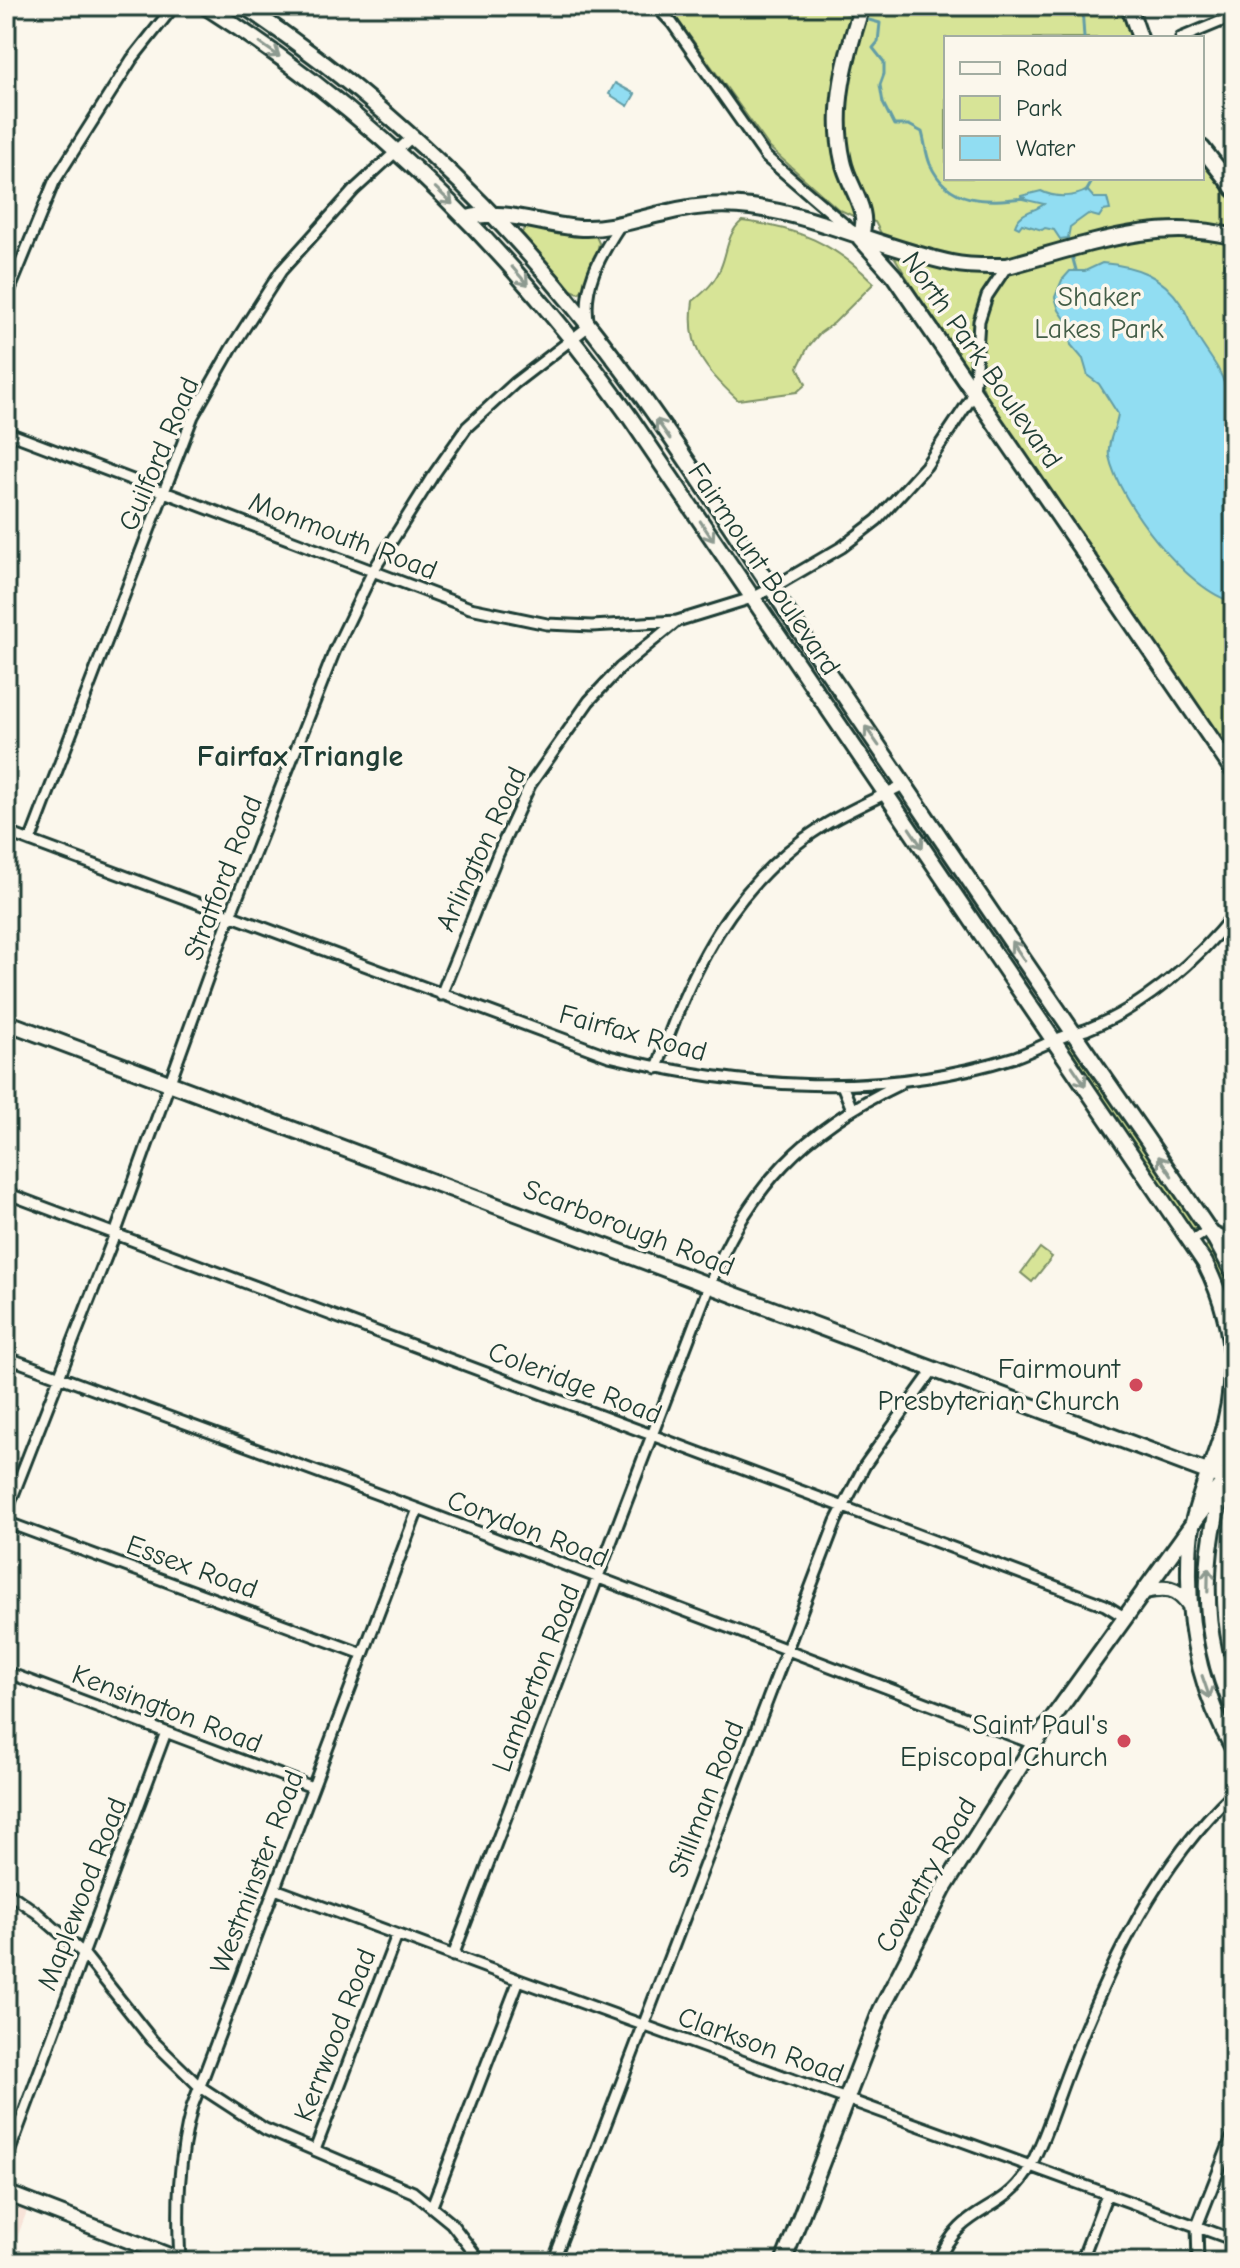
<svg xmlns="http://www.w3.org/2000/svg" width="1240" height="2268" font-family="'Comic Neue',sans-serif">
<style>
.built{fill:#f7e3d8}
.green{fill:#d7e497;stroke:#7b9066;stroke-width:2}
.water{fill:#91ddf2;stroke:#639da6;stroke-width:2}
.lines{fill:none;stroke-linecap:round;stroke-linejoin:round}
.stream{stroke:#639da6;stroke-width:3}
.street-casing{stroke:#1f3d34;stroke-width:15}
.secondary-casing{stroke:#1f3d34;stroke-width:20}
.street{stroke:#fbf7ec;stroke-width:9}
.secondary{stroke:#fbf7ec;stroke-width:14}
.oneway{stroke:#8d9a90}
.poi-dot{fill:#d1495b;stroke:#fbf7ec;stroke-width:3}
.labels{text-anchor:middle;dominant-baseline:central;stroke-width:7;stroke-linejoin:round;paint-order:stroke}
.park-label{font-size:28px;fill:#445e48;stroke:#fbf7ec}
.street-label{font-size:28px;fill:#1f3d34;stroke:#fbf7ec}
.poi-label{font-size:28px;fill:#1f3d34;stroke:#fbf7ec;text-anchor:end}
.neighbourhood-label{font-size:30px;font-weight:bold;fill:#1f3d34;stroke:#fbf7ec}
</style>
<rect width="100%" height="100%" fill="#fbf7ec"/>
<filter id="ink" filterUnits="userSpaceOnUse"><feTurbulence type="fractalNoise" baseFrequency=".0125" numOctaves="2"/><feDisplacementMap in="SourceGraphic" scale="16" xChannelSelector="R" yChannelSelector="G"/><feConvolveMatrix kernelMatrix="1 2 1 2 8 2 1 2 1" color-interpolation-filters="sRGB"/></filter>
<g filter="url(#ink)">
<!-- built -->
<path class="built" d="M6 2203 27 2211 8 2262H6Z"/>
<!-- green -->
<path class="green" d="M668 6H1119L1131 38H946V178H1202V163L1234 203V758L985 394C979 371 969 373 957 354 928 311 899 268 875 222L853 216 838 209 770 148Z
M742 221C797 227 835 244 874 283L834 323 820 333 808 347 798 367 806 384 797 392 738 400C705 370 686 348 693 301 705 292 716 281 721 267 728 250 727 233 742 221Z
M527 227 596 236 599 243 598 248 583 289 579 293 563 287 523 237 521 233Z
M1070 1039 1197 1219V1227L1194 1230 1187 1227 1065 1047 1066 1041Z
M1209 1243C1235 1281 1234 1288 1234 1333L1204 1249Z
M1040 1248 1052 1257 1032 1282 1021 1273Z
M1195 1555 1205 1556 1208 1644 1205 1651 1202 1650 1193 1584Z
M1209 1665 1212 1667 1234 1721V1741L1225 1725 1206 1668Z"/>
<!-- water -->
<path class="water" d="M615 83 635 94 628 106 609 94Z
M1087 190 1094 198H1107L1110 210 1103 211 1099 217 1088 214 1070 227 1068 238 1060 239 1054 230 1045 228 1042 230 1022 224 1019 228 1015 226C1020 211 1034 212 1044 204L1022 199 1021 196 1041 191C1054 198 1075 198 1087 190Z
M1102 263C1136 266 1162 275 1181 304 1188 314 1191 327 1198 338 1208 355 1220 367 1225 386 1230 405 1228 423 1234 441V602C1188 592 1118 501 1109 456 1107 441 1116 429 1118 414L1099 384 1088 376 1083 359 1071 345 1067 322 1059 310 1055 297 1062 280 1070 271H1085Z"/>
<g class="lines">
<!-- stream -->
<path class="stream" d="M839 6 841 11 847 13
M1082 6 1084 38
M869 20 880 23 878 42 873 48 884 62V74L880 85 883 103 894 125H909L922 132C925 143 926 154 930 164 948 205 986 202 1025 198
M1086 192 1094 178
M1071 252 1076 270"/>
<!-- street casing -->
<g class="street-casing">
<path id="street" d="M656 6 672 23 766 157 851 230
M1181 38 1234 16
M6 299 54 182 132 59 174 6
M6 432 470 608 547 624 592 626 677 621
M6 832 609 1056C743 1089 881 1099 1015 1057 1032 1051 1048 1042 1065 1036 1073 1033 1081 1032 1088 1029 1144 1007 1198 960 1234 914
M30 841 193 416 231 349 281 271 354 190 412 137
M441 995 498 854 530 785 589 701 620 668 677 621 752 598 772 588 842 547 877 520 926 466 974 394 979 321 987 296 1007 266
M657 1068C690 971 733 882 823 826 849 810 878 798 905 784
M842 1085 852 1109
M6 1193 1105 1605 1126 1618
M1191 1241 1209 1230 1234 1242
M6 1357 418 1509 1034 1744
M6 1513 115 1234 230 916 335 650 373 571 432 477 467 427 515 383 589 326C581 288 599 257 620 225
M6 1522 363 1654
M6 1672 312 1787
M275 1889 519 1980 1234 2240
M6 1891 37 1913 83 1953 152 2040 199 2086 265 2129 413 2192 451 2223 481 2262
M453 1956 709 1286C748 1187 805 1129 900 1084
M315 2150 397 1935
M6 2161 166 1732
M432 2206 519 1980
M180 2260C177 2207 178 2159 192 2107L418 1509
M553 2262 836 1521 865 1465 933 1370
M938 2262C960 2206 999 2215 1026 2174 1046 2139 1057 2098 1072 2061 1111 1962 1156 1866 1234 1792
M1081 2262 1107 2194
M1198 2262 1197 2226 1234 2132"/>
</g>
<!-- secondary casing -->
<g class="secondary-casing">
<path id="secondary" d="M205 6C374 113 514 253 629 416L1205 1263C1234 1320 1240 1379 1220 1440 1211 1469 1198 1497 1192 1527 1189 1541 1189 1555 1189 1569 1188 1634 1202 1694 1234 1750
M244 6C374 93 489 200 586 322 663 419 729 525 798 628 913 797 1027 967 1144 1135L1215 1239 1234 1274
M1129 6 1140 38
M1202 148 1234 189
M468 218C503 207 546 227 582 228 610 229 634 220 660 214 690 206 721 203 751 207 820 216 884 249 952 263 970 267 988 266 1007 266 1081 247 1157 216 1234 237
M860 237C872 211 848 187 843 161 831 108 846 56 862 6
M860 238 894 276 1234 772
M6 1022 1234 1482
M1234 1458C1201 1539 1197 1630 1234 1710
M1216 1466 1234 1440
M1144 1591C1165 1587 1177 1586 1190 1606
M6 2193 185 2262
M783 2262 881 2010 944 1888 1034 1744 1225 1479 1234 1471"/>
</g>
<!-- street -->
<use href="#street" class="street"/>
<!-- secondary -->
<use href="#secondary" class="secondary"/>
</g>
<!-- one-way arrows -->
<defs><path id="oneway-shaft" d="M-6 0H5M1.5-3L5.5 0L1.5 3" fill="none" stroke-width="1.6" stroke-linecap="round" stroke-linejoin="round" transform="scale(2)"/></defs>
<g class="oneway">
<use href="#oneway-shaft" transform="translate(270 50) rotate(35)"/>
<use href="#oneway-shaft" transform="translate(444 196) rotate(44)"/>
<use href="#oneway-shaft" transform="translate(520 276) rotate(49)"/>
<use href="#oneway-shaft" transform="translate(663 429) rotate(-125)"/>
<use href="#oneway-shaft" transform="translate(707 531) rotate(56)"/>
<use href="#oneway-shaft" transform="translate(872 736) rotate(-125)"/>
<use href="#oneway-shaft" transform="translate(916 838) rotate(56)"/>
<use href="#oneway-shaft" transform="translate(1018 951) rotate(-124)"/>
<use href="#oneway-shaft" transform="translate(1079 1076) rotate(56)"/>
<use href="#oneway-shaft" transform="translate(1165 1166) rotate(-124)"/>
<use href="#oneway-shaft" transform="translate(1208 1580) rotate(-89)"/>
<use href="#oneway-shaft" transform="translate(1206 1687) rotate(71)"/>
</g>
</g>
<!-- markers -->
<g class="poi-dot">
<circle cx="1136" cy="1385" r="8"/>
<circle cx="1124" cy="1741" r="8"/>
</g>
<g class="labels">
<!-- park labels -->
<g class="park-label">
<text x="1099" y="297">Shaker<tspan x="1099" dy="32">Lakes Park</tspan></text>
</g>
<!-- street labels -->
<g class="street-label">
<text transform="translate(982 360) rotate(55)">North Park Boulevard</text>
<text transform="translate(159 454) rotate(-67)">Guilford Road</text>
<text transform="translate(343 536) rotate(21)">Monmouth Road</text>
<text transform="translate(764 569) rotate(56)">Fairmount Boulevard</text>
<text transform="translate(481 849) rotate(-65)">Arlington Road</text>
<text transform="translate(223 878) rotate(-69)">Stratford Road</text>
<text transform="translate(633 1033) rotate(15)">Fairfax Road</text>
<text transform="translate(629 1228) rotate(21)">Scarborough Road</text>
<text transform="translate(575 1383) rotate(21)">Coleridge Road</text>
<text transform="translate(528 1529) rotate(21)">Corydon Road</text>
<text transform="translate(192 1567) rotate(20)">Essex Road</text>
<text transform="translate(536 1678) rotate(-69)">Lamberton Road</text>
<text transform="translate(167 1709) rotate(21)">Kensington Road</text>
<text transform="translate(706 1799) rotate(-69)">Stillman Road</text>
<text transform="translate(257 1872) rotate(-69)">Westminster Road</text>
<text transform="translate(926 1875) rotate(-60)">Coventry Road</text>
<text transform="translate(82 1894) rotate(-69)">Maplewood Road</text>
<text transform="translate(335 2035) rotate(-69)">Kerrwood Road</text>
<text transform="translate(761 2045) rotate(20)">Clarkson Road</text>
</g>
<!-- poi labels -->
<g class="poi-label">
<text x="1120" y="1369">Fairmount<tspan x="1120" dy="32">Presbyterian Church</tspan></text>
<text x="1108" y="1725">Saint Paul's<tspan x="1108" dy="32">Episcopal Church</tspan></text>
</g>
<!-- neighbourhood labels -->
<g class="neighbourhood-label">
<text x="300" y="756">Fairfax Triangle</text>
</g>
</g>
<!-- margin -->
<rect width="1240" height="2268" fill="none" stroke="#fbf7ec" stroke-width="32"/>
<rect x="16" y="16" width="1208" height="2236" fill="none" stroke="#1f3d34" stroke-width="3" filter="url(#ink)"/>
<!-- legend -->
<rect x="944" y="36" width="260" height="144" fill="#fbf7ec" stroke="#a3ada2" stroke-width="2"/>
<rect x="960" y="62" width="40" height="12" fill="#fbf7ec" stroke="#a3ada2" stroke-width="2"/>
<text x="1016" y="76" font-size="24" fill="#1f3d34">Road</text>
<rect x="960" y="96" width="40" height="24" fill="#d7e497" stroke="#a3ada2" stroke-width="2"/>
<text x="1016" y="116" font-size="24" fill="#1f3d34">Park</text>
<rect x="960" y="136" width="40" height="24" fill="#91ddf2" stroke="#a3ada2" stroke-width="2"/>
<text x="1016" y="156" font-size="24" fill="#1f3d34">Water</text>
</svg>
